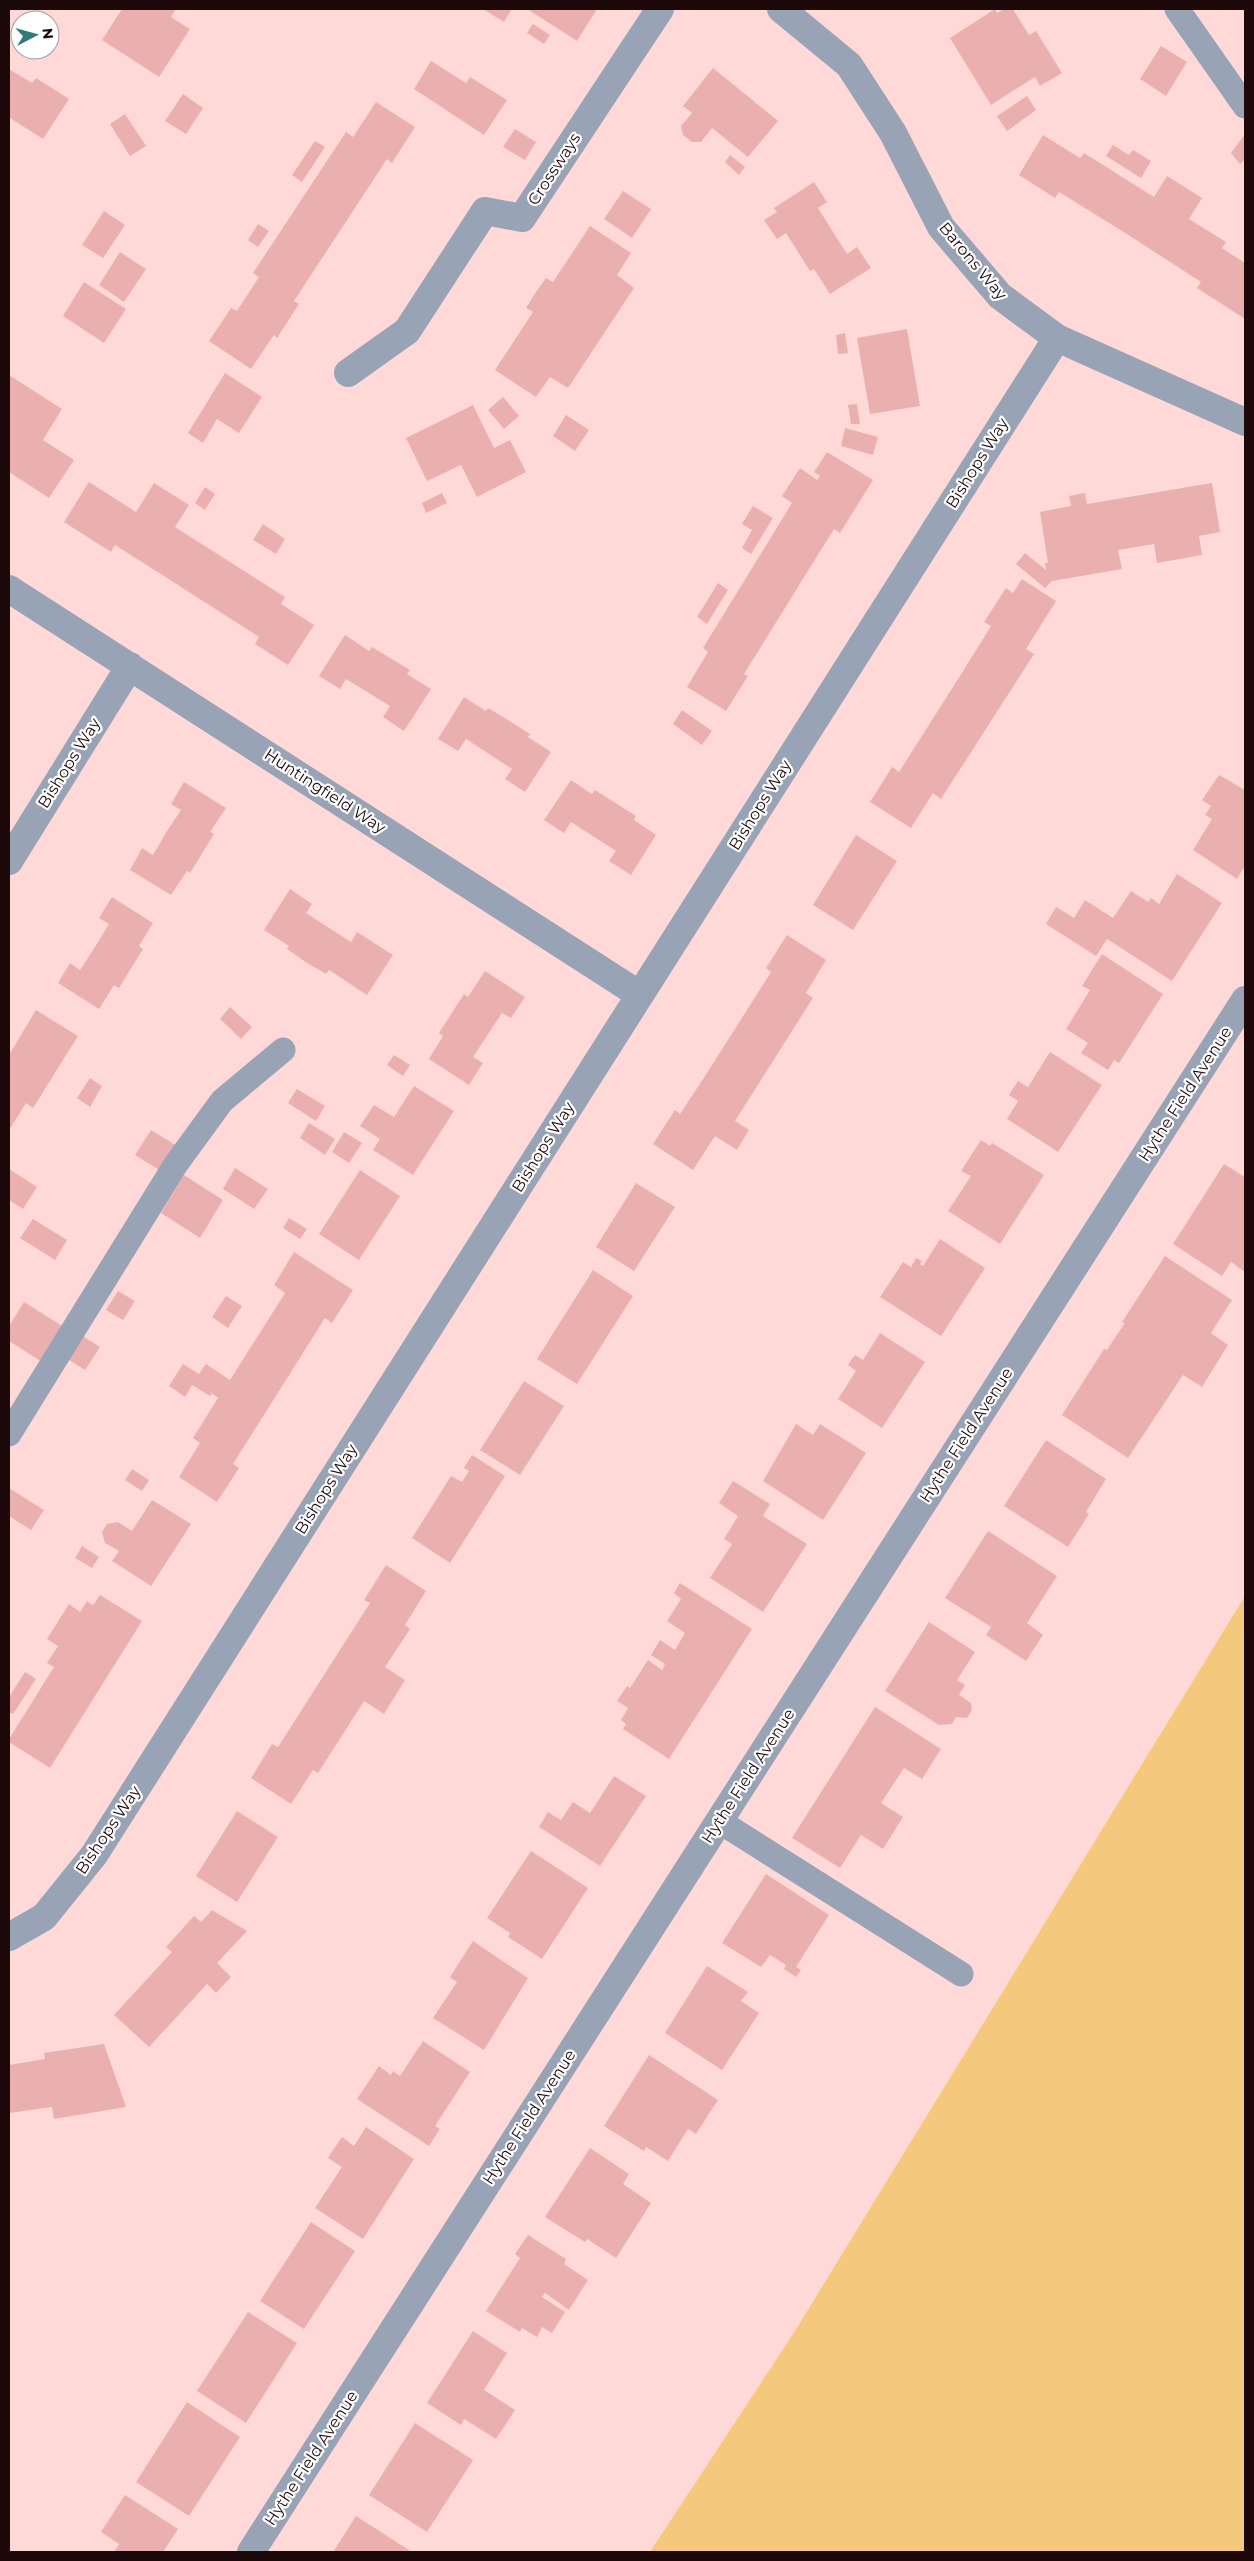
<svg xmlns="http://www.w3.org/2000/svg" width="1254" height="2561" font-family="Montserrat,sans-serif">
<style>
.green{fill:#f5c97d}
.building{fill:#eab0af}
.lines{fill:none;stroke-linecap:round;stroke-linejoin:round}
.lane{stroke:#98a3b6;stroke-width:25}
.street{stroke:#98a3b6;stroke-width:28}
.labels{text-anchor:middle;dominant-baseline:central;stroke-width:4.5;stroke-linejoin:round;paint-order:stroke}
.street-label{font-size:16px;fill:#1d090a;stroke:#fff}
</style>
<rect width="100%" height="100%" fill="#fed9d8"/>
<!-- green -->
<path class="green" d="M1245 1596V2552H650L795 2331Z"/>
<!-- building -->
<path class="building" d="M122 9H176L171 17 190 29 159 77 102 40Z
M483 9H512L504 22Z
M527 9H597L577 41Z
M995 9 997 13 1004 9H1013L1029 35 1036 31 1062 73 1040 86 1035 77 991 105 950 38Z
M533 24 550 35 544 44 527 33Z
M1161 46 1187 62 1166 96 1140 79Z
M431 61 466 83 470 77 507 100 484 135 414 89Z
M713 68 778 121 748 157 712 128 701 142H692L683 135 681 126 692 113 683 106Z
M9 69 32 83 36 78 69 99 43 139 10 118 9 120Z
M183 94 203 108 186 134 165 121Z
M1027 96 1036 110 1007 131 997 116Z
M376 102 415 127 392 163 387 159 294 301 299 304 277 338 274 335 251 369 209 341 231 308 237 311 259 277 253 273 346 132 353 137Z
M125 114 146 146 130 156 110 124Z
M515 129 536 142 525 160 503 147Z
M1245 134V159L1240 164 1231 153Z
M1043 135 1080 158 1084 153 1154 197 1167 176 1202 198 1189 219 1226 242 1222 248 1245 263V319L1197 288 1201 282 1130 236 1059 192 1055 198 1019 175Z
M315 141 325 147 302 182 292 175Z
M1113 145 1129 155 1133 150 1151 161 1141 178 1106 156Z
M730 155 745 167 739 175 725 162Z
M814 182 827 202 818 208 847 254 857 247 871 268 830 294 814 269 810 271 786 233 777 239 764 220 777 212 774 208Z
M623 191 651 209 632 238 604 219Z
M104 211 125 225 103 258 82 245Z
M258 224 269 231 258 247 248 240Z
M590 226 631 253 617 275 634 288 568 388 550 377 536 397 495 370 533 312 526 308 536 292 546 278 553 282Z
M120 252 146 269 124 302 99 285Z
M84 282 126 309 104 343 63 316Z
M907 329 920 406 870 414 857 338Z
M845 333 848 353 838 354 836 335Z
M225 373 262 397 239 433 217 419 203 443 188 433Z
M9 375 62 409 43 440 74 460 49 498 9 472Z
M503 397 519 416 504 429 488 410Z
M857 404 860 424H851L848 405Z
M473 405 494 448 510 440 526 472 477 497 461 465 427 481 406 438Z
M566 415 589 430 575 451 553 436Z
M845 428 878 437 873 455 841 446Z
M827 452 873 480 840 533 834 529 744 674 748 676 726 711 687 687 708 652 703 648 792 503 782 496 800 468 817 480 820 476 814 472Z
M89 482 136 512 154 483 189 505 175 527 285 597 281 604 314 625 288 665 255 644 259 637 156 571 115 545 111 552 64 522Z
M1212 483 1220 532 1199 536 1202 555 1157 563 1154 544 1118 550 1122 569 1052 581 1045 588 1016 564 1025 553 1046 570 1045 563H1048L1040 512 1071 506 1069 496 1085 493 1087 504Z
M205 487 215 494 205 510 195 503Z
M442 493 447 503 426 513 422 503Z
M753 506 773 518 751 554 742 548 752 530 742 524Z
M263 524 285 539 276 554 253 540Z
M1022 579 1056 601 1026 649 1034 654 941 799 933 793 911 828 870 802 892 767 899 772 965 668 991 626 984 622 1006 588 1013 593Z
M718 583 728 590 707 624 697 617Z
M345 635 369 651 372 647 410 670 407 674 431 689 404 731 383 717 390 706 346 679 340 689 319 676Z
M464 697 486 711 488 708 508 720 530 734 528 737 551 752 525 792 505 779 512 769 466 739 458 751 438 739Z
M682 710 712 731 702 745 673 724Z
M1219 775 1245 790V866L1237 879 1193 850 1212 819 1205 815 1211 806 1202 800Z
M571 780 592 794 595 790 636 816 634 820 656 835 631 875 609 861 616 851 571 822 564 833 544 820Z
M184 782 226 808 210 832 214 834 190 873 187 871 171 895 130 870 142 848 153 855 167 831 181 810 171 804Z
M856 835 897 861 853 930 813 905Z
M1177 874 1222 903 1172 981 1107 939 1096 956 1046 924 1056 907 1074 918 1085 900 1113 918 1131 891 1148 902 1151 898 1159 904Z
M290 889 312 904 306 913 351 942 357 932 393 955 367 995 329 970 326 974 307 963 287 949 289 946 264 930Z
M112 897 153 923 139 946 143 949 119 988 114 985 99 1009 58 983 70 963 80 970 95 947 109 924 99 918Z
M787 935 826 960 806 993 813 998 735 1121 749 1130 737 1150 715 1136 693 1170 653 1144 675 1110 680 1114 707 1073 771 972 766 968Z
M1102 954 1163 994 1119 1063 1114 1060 1108 1070 1081 1053 1088 1043 1066 1029 1090 990 1082 986Z
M485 971 525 997 511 1018 502 1013 473 1057 483 1063 469 1085 429 1059 443 1036 439 1033 464 994 468 997Z
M230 1007 252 1027 241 1039 220 1019Z
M36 1010 78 1036 33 1108 26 1103 9 1130V1055Z
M1050 1052 1102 1085 1058 1152 1007 1119 1018 1101 1009 1095 1018 1081 1028 1087Z
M394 1055 410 1065 403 1076 387 1065Z
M90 1078 102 1086 90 1107 77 1098Z
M414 1086 454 1111 413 1175 373 1150 380 1139 360 1126 374 1105 394 1117Z
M297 1089 325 1106 316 1121 288 1103Z
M309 1123 335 1139 325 1155 300 1138Z
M151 1130 177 1146 161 1171 135 1155Z
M344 1132 362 1143 349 1163 332 1152Z
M981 1140 990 1146 992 1143 1044 1175 1000 1244 948 1211 971 1176 961 1171Z
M1224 1164 1245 1177V1272L1231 1262 1222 1276 1173 1244Z
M235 1168 268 1189 254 1209 223 1189Z
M9 1169 37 1187 23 1209 9 1200Z
M360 1170 400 1196 359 1260 319 1234Z
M184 1175 223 1200 200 1238 161 1213Z
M636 1183 675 1207 634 1271 596 1247Z
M289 1218 307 1229 300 1239 283 1228Z
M33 1219 67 1240 55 1260 20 1238Z
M940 1239 985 1268 941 1336 880 1297 903 1262 911 1267 916 1258 922 1261 920 1264 923 1266Z
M294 1252 353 1290 332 1323 325 1318 233 1464 239 1468 217 1502 179 1477 200 1443 193 1438 218 1398 212 1393 210 1396 192 1385 185 1397 169 1386 183 1364 199 1374 206 1364 230 1380 285 1293 274 1285Z
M1165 1256 1232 1300 1211 1333 1228 1345 1202 1387 1183 1375 1128 1458 1062 1415 1104 1349 1107 1350 1116 1336 1125 1323 1122 1322Z
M593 1270 633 1296 577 1384 537 1359Z
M118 1291 135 1301 123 1320 106 1310Z
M226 1296 242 1306 228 1328 212 1317Z
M24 1302 64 1327 42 1362 9 1341V1326Z
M880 1333 925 1362 882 1428 838 1399 856 1371 848 1365 851 1360 855 1355 863 1360Z
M81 1335 100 1347 85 1370 66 1358Z
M524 1381 564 1406 520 1475 480 1450Z
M796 1424 813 1435 820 1424 866 1453 823 1520 763 1481Z
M1046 1440 1106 1479 1086 1512 1089 1514 1068 1547 1004 1506Z
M472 1455 505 1476 450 1563 412 1538 451 1476 462 1482 469 1471 464 1468Z
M132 1469 149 1480 142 1491 125 1480Z
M733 1481 770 1504 763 1516 807 1544 763 1612 710 1578 732 1544 724 1539 738 1516 719 1503Z
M9 1488 44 1510 31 1530 9 1516Z
M152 1500 191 1524 151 1586 112 1561 119 1551 105 1543 102 1532 107 1524 118 1522 132 1531Z
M988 1531 1057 1576 1027 1623 1043 1635 1026 1661 986 1635 991 1627 945 1598Z
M82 1546 99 1557 92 1568 75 1558Z
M386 1565 426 1591 405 1625 410 1629 385 1667 405 1680 384 1714 364 1701 318 1773 313 1770 291 1804 251 1778 272 1744 278 1747 370 1603 364 1600Z
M680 1583 752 1629 669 1759 623 1729 626 1724 621 1720 628 1708 617 1701 627 1686 630 1688 648 1660 662 1670 665 1664 651 1655 660 1640 675 1650 685 1633 667 1621 681 1599 674 1593Z
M100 1595 142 1621 50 1768 9 1742V1739L54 1667 47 1663 58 1646 47 1639 57 1623 69 1604 80 1612 87 1601 93 1605Z
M929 1622 975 1652 957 1680 965 1685 959 1695 971 1703 972 1710 967 1718 956 1717 952 1724 939 1725 885 1691Z
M25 1672 36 1679 13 1714 9 1712V1697Z
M875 1707 941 1749 922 1779 904 1768 881 1803 903 1817 883 1849 861 1835 840 1868 792 1838Z
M614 1776 646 1796 600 1866 539 1827 548 1812 561 1820 573 1802 590 1813Z
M237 1811 278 1837 237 1902 196 1876Z
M531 1851 588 1888 542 1959 508 1937 510 1933 487 1918Z
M766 1874 829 1915 796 1967 801 1970 796 1977 784 1969 786 1965 770 1955 761 1967 722 1943Z
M212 1910 247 1931 217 1963 231 1977 216 1993 207 1984 149 2047 114 2015 172 1952 166 1947 194 1916 201 1922Z
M473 1941 528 1978 484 2050 433 2018 457 1982 450 1977Z
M707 1966 748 1992 741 2001 759 2013 722 2070 665 2033Z
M423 2041 470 2072 435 2126 440 2129 429 2146 357 2099 379 2066 391 2075 393 2071 400 2076Z
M104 2044 126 2107 54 2119 52 2107 9 2113V2065L45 2059 44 2053Z
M649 2055 718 2100 696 2134 688 2129 668 2161 646 2147 644 2151 604 2126Z
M366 2127 414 2159 363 2239 315 2208 342 2167 328 2158 331 2153 342 2137 354 2146Z
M590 2148 629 2174 623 2184 651 2203 616 2258 587 2239 585 2242 545 2217Z
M311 2222 355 2251 304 2329 260 2301Z
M528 2235 566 2259 564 2264 588 2280 569 2310 545 2293 542 2297 565 2312 552 2333 542 2327 537 2337 522 2328 520 2332 486 2311 520 2258 515 2254Z
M248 2312 297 2343 246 2423 197 2391Z
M473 2331 507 2353 484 2390 515 2410 496 2439 464 2419 461 2425 427 2403Z
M187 2402 240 2437 189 2516 136 2482Z
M415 2423 473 2460 427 2532 369 2495Z
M125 2495 178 2529 163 2552H114L119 2544 101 2532Z
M356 2516 412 2552H333Z"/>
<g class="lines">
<!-- lane -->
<path class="lane" d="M1177 9 1245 106
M9 1434 176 1164 222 1101 283 1050
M719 1821 961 1974"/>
<!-- street -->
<path class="street" d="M781 9 849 65 893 133 941 227 1000 296 1057 338 1245 422
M348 373 407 331 485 211 522 218 660 9
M9 589 640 995
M9 861 130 666
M9 1937 44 1917 94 1855 1057 338
M251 2552 1245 1000"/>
</g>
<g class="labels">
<!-- street labels -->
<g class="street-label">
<text transform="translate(554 169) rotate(-57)">Crossways</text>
<text transform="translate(973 261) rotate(50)">Barons Way</text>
<text transform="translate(977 463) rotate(-58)">Bishops Way</text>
<text transform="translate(69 763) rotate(-58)">Bishops Way</text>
<text transform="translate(325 791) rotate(33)">Huntingfield Way</text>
<text transform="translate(760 805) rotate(-58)">Bishops Way</text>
<text transform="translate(1185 1094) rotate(-57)">Hythe Field Avenue</text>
<text transform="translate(543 1147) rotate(-58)">Bishops Way</text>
<text transform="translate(966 1435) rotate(-57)">Hythe Field Avenue</text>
<text transform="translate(326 1489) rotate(-58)">Bishops Way</text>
<text transform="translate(748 1776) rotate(-57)">Hythe Field Avenue</text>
<text transform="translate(108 1830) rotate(-56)">Bishops Way</text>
<text transform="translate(529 2117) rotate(-57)">Hythe Field Avenue</text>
<text transform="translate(311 2458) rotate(-57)">Hythe Field Avenue</text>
</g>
</g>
<!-- border -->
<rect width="1254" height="2561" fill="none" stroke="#1d090a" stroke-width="20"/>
<!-- north arrow -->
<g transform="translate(35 35) rotate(84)"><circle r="24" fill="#ffffff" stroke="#a59d9d"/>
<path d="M0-4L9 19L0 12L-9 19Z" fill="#30797d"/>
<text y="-8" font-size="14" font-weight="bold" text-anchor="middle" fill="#1d090a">N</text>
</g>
</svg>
